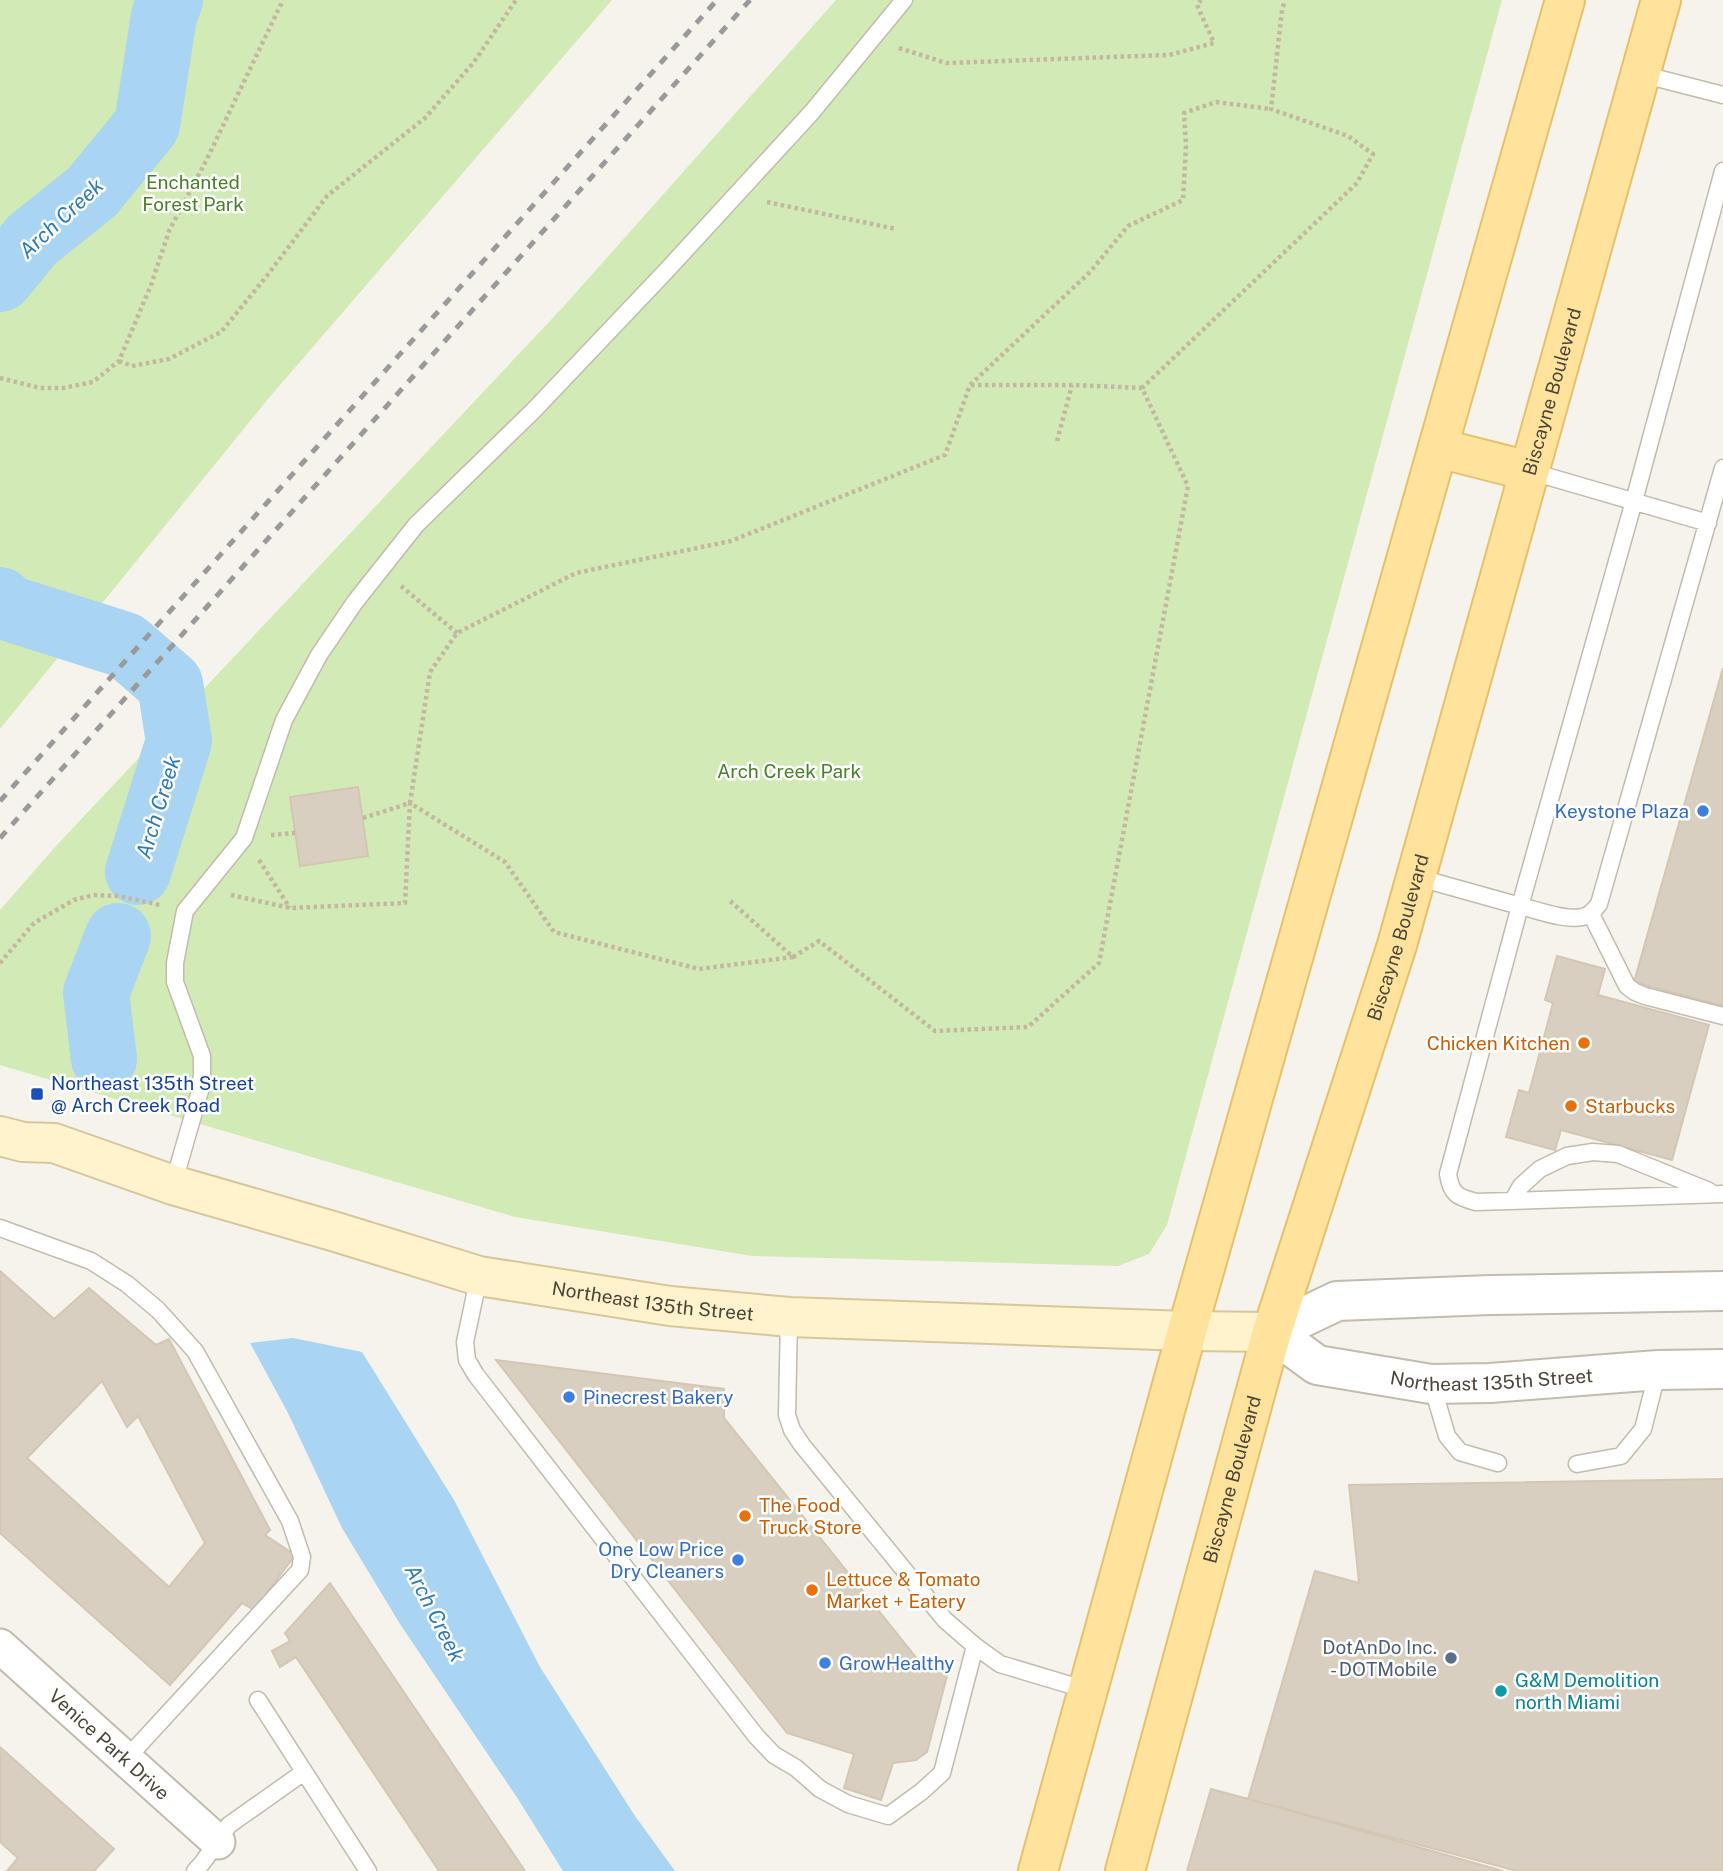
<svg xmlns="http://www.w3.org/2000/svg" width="1723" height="1871" font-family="'Public Sans',sans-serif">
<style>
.green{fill:#d2eab5}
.water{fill:#a9d4f2}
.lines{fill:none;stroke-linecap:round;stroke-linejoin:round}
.river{stroke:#a9d4f2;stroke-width:66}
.building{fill:#d8cfc1;stroke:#d3c7b4;stroke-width:2;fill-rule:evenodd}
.service-casing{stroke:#c2bbae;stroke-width:19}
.minor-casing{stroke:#c2bbae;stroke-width:37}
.tertiary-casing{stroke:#c2bbae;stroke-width:42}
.secondary-casing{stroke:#d6c79b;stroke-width:42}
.primary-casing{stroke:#e6c16a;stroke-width:42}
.path{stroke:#c4b79f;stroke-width:4.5;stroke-dasharray:3.5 3.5;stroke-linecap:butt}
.service{stroke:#fff;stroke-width:16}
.minor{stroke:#fff;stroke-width:33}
.tertiary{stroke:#fff;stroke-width:38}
.secondary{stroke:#fff3cd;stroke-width:38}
.primary{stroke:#ffe39c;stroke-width:38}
.rail{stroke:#9a9a9a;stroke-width:5;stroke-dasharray:9 9;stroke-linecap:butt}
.shop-dot{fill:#3f7fe0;stroke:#fff;stroke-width:2.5}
.food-dot{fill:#e8710a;stroke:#fff;stroke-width:2.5}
.transit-dot{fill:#1a4fb4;stroke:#fff;stroke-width:2.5}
.service-dot{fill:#5c6f8a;stroke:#fff;stroke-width:2.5}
.culture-dot{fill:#0f9aa8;stroke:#fff;stroke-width:2.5}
.labels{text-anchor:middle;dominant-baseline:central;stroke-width:5;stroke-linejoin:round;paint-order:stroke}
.park-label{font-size:19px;fill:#4a7f2a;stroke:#fff}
.street-label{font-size:19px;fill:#4b4439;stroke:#fff}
.shop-label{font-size:19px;fill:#366cbe;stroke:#fff;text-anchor:end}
.food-label{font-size:19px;fill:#c56008;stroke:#fff;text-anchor:start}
.transit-label{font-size:19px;fill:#164399;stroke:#fff;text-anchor:start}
.service-label{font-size:19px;fill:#4e5e75;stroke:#fff;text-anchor:end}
.culture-label{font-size:19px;fill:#0d838f;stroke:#fff;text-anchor:start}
.water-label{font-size:21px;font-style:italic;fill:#2e7ab2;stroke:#fff}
</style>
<rect width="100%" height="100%" fill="#f6f3ec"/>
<!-- green -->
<path class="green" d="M0 0H612L268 399 0 729Z
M836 0H1502L1167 1225 1149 1254 1118 1266 752 1256 515 1217 0 1065V910L56 846 564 306Z"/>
<!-- water -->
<path class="water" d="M293 1338 362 1352 454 1500 540 1667 635 1816 675 1871H563L518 1799 400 1624 342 1528 288 1413 250 1343Z"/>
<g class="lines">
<!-- river -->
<path class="river" d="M0 279 32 240 92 192 147 125 164 16 170 0
M0 600 8 608 125 645 170 684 179 741 138 872
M104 1059 96 993 118 936"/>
</g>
<!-- building -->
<path class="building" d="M1723 668V1006L1634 982Z
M358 787 368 856 300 866 290 797Z
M1557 956 1605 969 1598 995 1709 1025 1672 1160 1561 1130 1555 1150 1506 1137 1519 1090 1529 1093 1553 1003 1545 1000Z
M0 1271 54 1319 89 1288 156 1345 169 1339 270 1530 265 1535 295 1555 254 1610 242 1603 170 1685 0 1533ZM102 1381 127 1427 138 1416 205 1543 169 1587 27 1458Z
M496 1360 724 1389V1418L918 1660 948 1672 927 1752 916 1760 893 1763 881 1800 844 1788 854 1754 787 1733Z
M1723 1479V1871H1517L1248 1799 1315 1571 1359 1583 1349 1485Z
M330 1583 525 1871H439L296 1657 280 1667 272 1651 290 1641 285 1633Z
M0 1747 114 1849 94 1871H7L18 1858 0 1842Z
M1211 1789 1248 1799 1503 1871H1187Z"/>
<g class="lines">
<!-- service casing -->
<g class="service-casing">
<path id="service" d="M1641 74 1723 95
M1723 171 1634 501 1520 906C1537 910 1566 921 1582 917 1590 916 1594 910 1599 904L1723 468
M1529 471 1708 523
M1416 877 1520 906 1448 1174C1451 1194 1457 1197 1476 1202L1723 1194
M1591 914 1627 986 1635 992 1645 996 1723 1016
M173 1185 200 1091 202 1074V1056L175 982V963L185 911 244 838 284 720 319 655 355 602 416 525 534 410 667 270 812 112 904 0
M1513 1200 1521 1186 1540 1169 1567 1156 1593 1152 1618 1154 1709 1191
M0 1228 91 1261 127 1284 158 1310 195 1351 290 1521 302 1557 300 1570 126 1759
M479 1276 465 1342 467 1360 476 1375 756 1736 774 1755 796 1768 820 1789 848 1804 888 1816 921 1792 942 1773 975 1646
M789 1317 787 1415 792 1430 802 1445 945 1620 975 1646 1000 1664 1087 1690
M1432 1385 1447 1436 1460 1452 1498 1463
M1577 1464 1621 1456 1643 1429 1658 1370
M258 1700 368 1871
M195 1871 203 1862 229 1825 304 1772"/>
</g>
<!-- minor casing -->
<g class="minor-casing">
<g id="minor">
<path id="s1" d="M0 1646 218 1842"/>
</g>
</g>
<!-- tertiary casing -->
<g class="tertiary-casing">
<g id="tertiary">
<path id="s2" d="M1723 1291 1490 1295 1337 1301 1272 1332 1317 1365 1431 1384 1490 1383 1658 1370 1723 1369"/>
</g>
</g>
<!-- secondary casing -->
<g class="secondary-casing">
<g id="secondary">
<path id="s3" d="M0 1136 23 1142 54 1143 173 1185 336 1232 479 1276 670 1306 789 1317 1187 1331 1272 1332"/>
</g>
</g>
<!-- primary casing -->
<g class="primary-casing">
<g id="primary">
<path d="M1438 448 1529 471"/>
<path d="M1038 1871 1187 1331 1565 0"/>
<path id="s4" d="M1125 1871 1272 1332 1397 945 1661 0"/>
</g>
</g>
<!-- path -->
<path class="path" d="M899 48 946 63 1169 55 1214 43 1197 5 1201 0
M767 202 896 229
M119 361 132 366 169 359 221 332 266 277 327 196 425 118 474 62 516 0
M0 378 40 388H63L93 382 119 361 151 285 169 231 207 159 283 0
M971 385H1072L1142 388
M1057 441 1072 385
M401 586 457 633
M363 818 410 803 430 672 457 633 576 573 731 541 945 455 970 385 1090 272 1128 226 1183 200 1186 146 1184 113 1216 102 1271 109
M271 835 295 833
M259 860 290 908
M231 895 290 908 405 903 410 803 505 862 554 932 699 969 793 957 728 899
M793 957 819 941 935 1031 1028 1027 1099 963 1188 486 1142 388 1357 183 1373 154 1348 136 1271 109 1282 10 1285 0
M0 963 34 923 74 900 93 895 119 896 160 905"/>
<!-- service -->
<use href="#service" class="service"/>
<!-- minor -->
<use href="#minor" class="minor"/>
<!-- tertiary -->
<use href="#tertiary" class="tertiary"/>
<!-- secondary -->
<use href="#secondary" class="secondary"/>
<!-- primary -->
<use href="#primary" class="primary"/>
<!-- rail -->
<path class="rail" d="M0 801 717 0
M0 838 750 0"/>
</g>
<!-- markers -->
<g class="shop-dot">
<circle cx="1703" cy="811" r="7"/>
<circle cx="569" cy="1397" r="7"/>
<circle cx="738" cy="1560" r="7"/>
<circle cx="825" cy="1663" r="7"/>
</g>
<g class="food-dot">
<circle cx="1584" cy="1043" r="7"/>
<circle cx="1571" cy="1106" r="7"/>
<circle cx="745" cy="1516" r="7"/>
<circle cx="812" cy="1590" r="7"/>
</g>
<rect class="transit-dot" x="30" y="1087" width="14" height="14" rx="3.5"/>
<circle class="service-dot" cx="1451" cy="1658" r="7"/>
<circle class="culture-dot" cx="1501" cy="1691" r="7"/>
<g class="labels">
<!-- park labels -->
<g class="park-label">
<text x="193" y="182">Enchanted<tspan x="193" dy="22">Forest Park</tspan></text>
<text x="789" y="771">Arch Creek Park</text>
</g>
<!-- street labels -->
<g class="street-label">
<text stroke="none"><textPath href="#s4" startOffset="1540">Biscayne Boulevard</textPath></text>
<text stroke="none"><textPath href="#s4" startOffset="973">Biscayne Boulevard</textPath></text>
<text stroke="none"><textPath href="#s3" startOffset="676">Northeast 135th Street</textPath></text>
<text stroke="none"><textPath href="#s2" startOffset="690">Northeast 135th Street</textPath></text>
<text stroke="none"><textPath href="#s4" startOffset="406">Biscayne Boulevard</textPath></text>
<text stroke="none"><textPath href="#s1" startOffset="147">Venice Park Drive</textPath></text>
</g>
<!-- shop labels -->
<g class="shop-label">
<text x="1689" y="811">Keystone Plaza</text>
<text x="583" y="1397" text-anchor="start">Pinecrest Bakery</text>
<text x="724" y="1549">One Low Price<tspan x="724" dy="22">Dry Cleaners</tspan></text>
<text x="839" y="1663" text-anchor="start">GrowHealthy</text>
</g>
<!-- food labels -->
<g class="food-label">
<text x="1570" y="1043" text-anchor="end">Chicken Kitchen</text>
<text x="1585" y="1106">Starbucks</text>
<text x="759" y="1505">The Food<tspan x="759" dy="22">Truck Store</tspan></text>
<text x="826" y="1579">Lettuce &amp; Tomato<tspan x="826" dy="22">Market + Eatery</tspan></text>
</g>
<!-- transit labels -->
<g class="transit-label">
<text x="51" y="1083">Northeast 135th Street<tspan x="51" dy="22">@ Arch Creek Road</tspan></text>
</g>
<!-- service labels -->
<g class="service-label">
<text x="1437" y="1647">DotAnDo Inc.<tspan x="1437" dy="22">- DOTMobile</tspan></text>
</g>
<!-- culture labels -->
<g class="culture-label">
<text x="1515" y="1680">G&amp;M Demolition<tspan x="1515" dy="22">north Miami</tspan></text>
</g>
<!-- water labels -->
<g class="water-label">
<text transform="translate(61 218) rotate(-43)">Arch Creek</text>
<text transform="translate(158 807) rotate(-73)">Arch Creek</text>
<text transform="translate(435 1613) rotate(63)">Arch Creek</text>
</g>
</g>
</svg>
